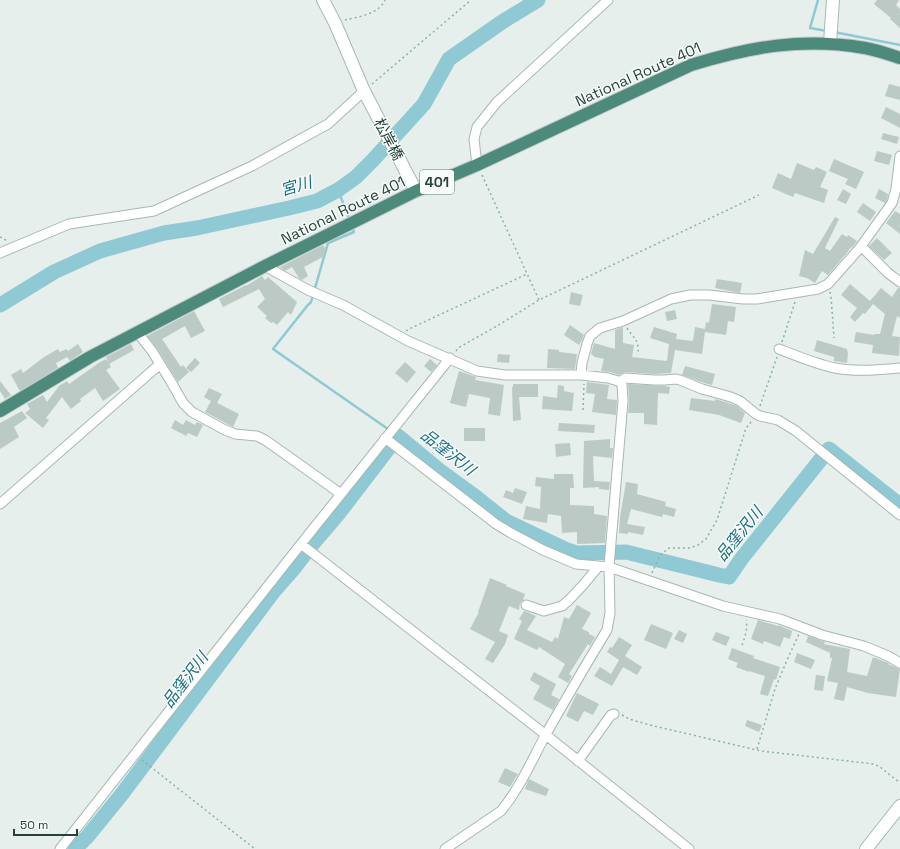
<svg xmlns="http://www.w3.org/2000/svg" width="900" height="849" font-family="'Space Grotesk','Noto Sans JP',sans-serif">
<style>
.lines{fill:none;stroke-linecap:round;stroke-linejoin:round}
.stream{stroke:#8ec9d4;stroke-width:2.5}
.river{stroke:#8ec9d4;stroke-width:15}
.building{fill:#bbcac4}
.minor-casing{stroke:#a8b8b2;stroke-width:11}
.tertiary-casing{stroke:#a8b8b2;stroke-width:14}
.secondary-casing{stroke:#a4bbb3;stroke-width:14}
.trunk-casing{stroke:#c2cac8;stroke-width:14}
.path{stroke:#86b3a5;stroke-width:1.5;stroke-dasharray:2 3;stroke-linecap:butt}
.minor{stroke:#fff;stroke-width:9}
.tertiary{stroke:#fff;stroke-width:12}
.secondary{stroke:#fff;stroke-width:12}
.trunk{stroke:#4c8a7c;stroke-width:12}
.labels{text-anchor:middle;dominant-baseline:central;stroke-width:3;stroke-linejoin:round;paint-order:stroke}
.shield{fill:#f7fbf9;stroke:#637a73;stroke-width:1}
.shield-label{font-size:14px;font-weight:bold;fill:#24423a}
.street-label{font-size:15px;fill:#24423a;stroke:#f7fbf9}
.water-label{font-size:16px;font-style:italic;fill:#1c6f80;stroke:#f7fbf9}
</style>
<rect width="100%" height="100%" fill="#e6efeb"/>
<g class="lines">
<!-- stream -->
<path class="stream" d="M818 0 810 28 827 31
M834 32 900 45
M338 190 350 221
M352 227 354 232 328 243 311 302 307 306 273 349 398 436"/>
<!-- river -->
<path class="river" d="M0 305 54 272 100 251 164 233 197 228 289 208 317 201 338 190 356 177 373 160 424 104 449 59 502 22 538 0
M75 849 87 837 122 794 274 591 295 567 315 541 339 513 398 436 439 470 476 497 506 521 565 549 577 553 626 552 719 575 729 577 742 558 829 449 900 505"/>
</g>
<!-- building -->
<path class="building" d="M877 0H899L896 5 900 9V28L890 19 891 18 874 4Z
M889 84 900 87V100L885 96Z
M886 107 900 114V128L881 118Z
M883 133 899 137 897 144 881 139Z
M877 151 892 155 889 165 874 161Z
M834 159 864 172 856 189 845 184 848 179 829 171Z
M797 163 814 170 816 167 827 172 820 187 828 190 824 203 795 193 793 197 772 188 778 173 791 179Z
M843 189 851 194 846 204 837 200Z
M879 189 888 194 887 200 885 203 875 198Z
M863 203 876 212 870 221 857 212Z
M895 211 900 214V234L886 223Z
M835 217 839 219 825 248 830 251 842 234 847 237 848 235 857 241 852 248 851 247 846 254 828 275 822 271 815 283 807 278 799 276 805 250 813 254Z
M877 238 892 253 884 260 869 246Z
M323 245 326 249 323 255V257L304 267 308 276 302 280 299 278 292 267 285 271 280 267Z
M262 276 265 280 268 277 297 302 291 315 288 312 277 325 273 322 271 323 265 318 267 316 257 307 265 299 259 289 223 307 219 299 246 285V286Z
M717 279 742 283 740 293 715 288Z
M850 284 870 301 881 288 892 297 898 288H900V318L897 316 892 336 900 337 899 356 872 353 873 345 854 342 856 332 874 335V334H880L885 314 873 304 865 314 863 313 855 322 850 317 857 308 841 295Z
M571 292 583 295 580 306 569 304Z
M712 304 736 307 734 322 728 321 726 335 705 332 702 354 675 350 671 373 654 374 625 372 619 375 610 372 601 371 604 359 595 357 591 354 594 343 615 349V330L623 327V343L634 345 632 357 667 361 669 344 650 338 654 327 677 334 676 339 693 341 695 327 705 329 706 322 709 323Z
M675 310 677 319 667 321 665 312Z
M194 311 205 331 191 338 185 326 162 339 181 367 183 365 189 372 178 382 157 348 147 336Z
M570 325 584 335 582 340 579 345 564 335Z
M817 340 847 349 848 354 847 363 834 361V357L814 351Z
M78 344 83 352 70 361 67 357 56 363 58 368 20 391 11 375 21 369 23 373 44 357 58 349 60 352 66 349 68 351Z
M131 344 134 350 109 364 106 357Z
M548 349 559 350V352L577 354 575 369 547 368Z
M498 354 510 355 509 363 497 362Z
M195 358 200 363 191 372 186 368Z
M106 359 111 367 106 370 120 389 103 401 95 388 80 399 81 401 71 409 62 397 46 418 49 420 43 428 25 413 30 409 27 404 43 395 47 402 59 386 67 381 69 384 100 362Z
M430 359 437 365 431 372 424 366Z
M405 362 416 372 407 383 395 373Z
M685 366 715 374 712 385 704 383 682 375Z
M459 371 476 377 475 380 504 385 500 416 488 414 490 398 469 394 466 407 450 403Z
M0 381 11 395 5 399 0 391Z
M587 382 609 385 607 399 617 400 616 415 592 412 595 394 586 393Z
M513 384H538V397H519L521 420 513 421 512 387H513Z
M628 384 665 386 670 387 669 394 658 393 657 425 644 424V413H628L629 401Z
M558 385 564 386V391L574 393 572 411 542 409 543 396 557 398Z
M209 388 222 394 217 403 239 414 233 427 205 412 211 401 204 397Z
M691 398 715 401V399L729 403 737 406 745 413 741 423 719 415 689 410Z
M22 411 27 418 14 427 19 437 0 449V423Z
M175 420 183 425 186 420 195 425 197 422 203 425 197 437 188 433 186 436 171 428Z
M559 423 595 425 594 433 558 431Z
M464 428H485V441H464Z
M610 439V448H613L612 458 593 456 594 481 610 482 609 490 599 489V487L583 488 584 441Z
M570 443 571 455 556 457 555 444Z
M554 474H573L574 488H570V505L594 506V514L607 516 605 543 577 544V532L562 533 561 516 548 514 547 523 523 519 526 506 540 509 541 487 535 486 536 477 554 479Z
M626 482 638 484 637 494 666 502 665 506 676 509 674 517 663 514 662 517 631 509 627 524 645 527 643 535 628 532V534L619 533 620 517Z
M515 488 527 492 522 504 503 497 506 490 513 493Z
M490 578 507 585 506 586 525 594 523 600 520 603 519 610 509 606 499 631 508 635 505 644 493 663 485 659 495 642 470 629 479 612H478Z
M577 605 591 613 582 629 589 632V634L595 637 590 646 588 644 569 674 572 676 568 683 558 677 565 664 539 647 537 650 514 639 522 621 519 619 524 611 530 613 536 616 527 630 552 642 555 637 558 639 564 617 569 619Z
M758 620 778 626V625L792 631 790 639 784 637 780 647 764 641 763 644 751 639Z
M651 624 673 633 666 649 644 640Z
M679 630 687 634 683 643 674 639Z
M716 632 730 637 726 646 712 640Z
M808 636 825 642 824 644 850 649 847 672 867 676 873 657 886 662 889 663 888 664 900 669 896 697 868 693 847 687 844 701 834 699 838 683 827 681 832 658H830V653L806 642Z
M619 637 632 645 625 656 642 667 637 675 623 667 612 686 594 676 600 667 611 674 619 660 607 652 610 647 612 648Z
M732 648 754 656 753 658 780 667 776 680 774 679 768 696 760 694 765 676 749 671V672L736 667 738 663 728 659Z
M797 653 815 660 811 669 794 662Z
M534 672 556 684 551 695 559 699 553 710 533 699 540 686 530 680Z
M816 675 825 676 823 691 814 690Z
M577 693 599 704 593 715 584 711 578 722 566 716Z
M747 720 762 725 759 732 745 726Z
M505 768 518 774 510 787 498 782Z
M529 779 549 789 546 796 525 789Z"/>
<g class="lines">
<!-- minor casing -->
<g class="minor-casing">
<path id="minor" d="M477 165 474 139 477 127 497 102 608 0
M861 246 888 273 900 282
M0 253 69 224 154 211 252 166 328 124 364 91
M265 266 308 290 343 305 408 341 477 371 505 375H581L608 378 618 381 622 384 623 401 609 566 610 613 607 630C586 664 566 699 546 734 532 760 520 788 501 811L445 849
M137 332 152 351 170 380 183 403 192 412 223 429 235 434 257 436 265 440 285 454 341 494
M779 349C797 356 816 364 835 368 856 372 879 370 900 368
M581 375 582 363 587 344 590 336 600 328 623 321 671 299 690 295H709L743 299H757L818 289 828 284 859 249 892 203 896 189 900 156
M620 382 625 378 654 380H664L676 379 680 380 702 389 731 397 740 401 756 414 760 416 778 420 796 431 900 515
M385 438 496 524 511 533 543 550 576 564 609 567 723 606 780 619 822 635 864 646 888 656 900 663
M0 504 160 364
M301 544 546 735 689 849
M526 605 544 611 562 606 569 600 584 584 598 567
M578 761 611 715 614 714
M60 849 301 544 450 358"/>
</g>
<!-- tertiary casing -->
<g class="tertiary-casing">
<path id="tertiary" d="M866 849 900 806"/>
</g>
<!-- secondary casing -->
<g class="secondary-casing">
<path id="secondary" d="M323 0 335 23 364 91 416 191
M830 43 833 0"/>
</g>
<!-- trunk casing -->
<g class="trunk-casing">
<path id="trunk" d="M0 411 90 357 265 266 416 191 477 165 691 65C750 47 803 37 865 48 877 50 888 54 900 58"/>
</g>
<!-- path -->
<path class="path" d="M345 20C358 17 379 14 385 0
M372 84 471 0
M482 175 539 300
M0 237 3 238 7 241
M830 292 831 296 834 338
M627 328C635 340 639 339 638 355
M406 331 409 329 527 274
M782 342 795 302
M456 351 458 348 497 326 539 300 759 195
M760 406 777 357
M583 410 584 384
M652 573 660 555 669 548H690L698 545 706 539 717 520 746 428 752 421
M742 645C745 637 748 628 746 620
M622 715 629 719 650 725 761 751 874 764 880 767 900 783
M757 749 775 689 787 660 799 634
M142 760 255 849"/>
<!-- minor -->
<use href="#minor" class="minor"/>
<!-- tertiary -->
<use href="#tertiary" class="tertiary"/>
<!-- secondary -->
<use href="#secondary" class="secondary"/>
<!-- trunk -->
<use href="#trunk" class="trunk"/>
</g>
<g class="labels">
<!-- shield labels -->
<rect class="shield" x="420" y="170" width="34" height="24" rx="3"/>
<g class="shield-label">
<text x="437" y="182">401</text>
</g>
<!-- street labels -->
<g class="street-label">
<text transform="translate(638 74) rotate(-24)">National Route 401</text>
<text transform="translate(389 139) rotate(62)">松岸橋</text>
<text transform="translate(343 210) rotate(-26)">National Route 401</text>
</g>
<!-- water labels -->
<g class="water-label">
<text transform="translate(296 186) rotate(-16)">宮川</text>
<text transform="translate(448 452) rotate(38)">品窪沢川</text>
<text transform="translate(739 534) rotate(-51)">品窪沢川</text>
<text transform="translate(185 680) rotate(-53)">品窪沢川</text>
</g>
</g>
<!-- scale -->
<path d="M14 829v6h63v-6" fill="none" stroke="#24423a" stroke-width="2"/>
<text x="20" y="829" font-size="12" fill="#24423a" stroke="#f7fbf9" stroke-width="3" paint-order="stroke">50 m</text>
</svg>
